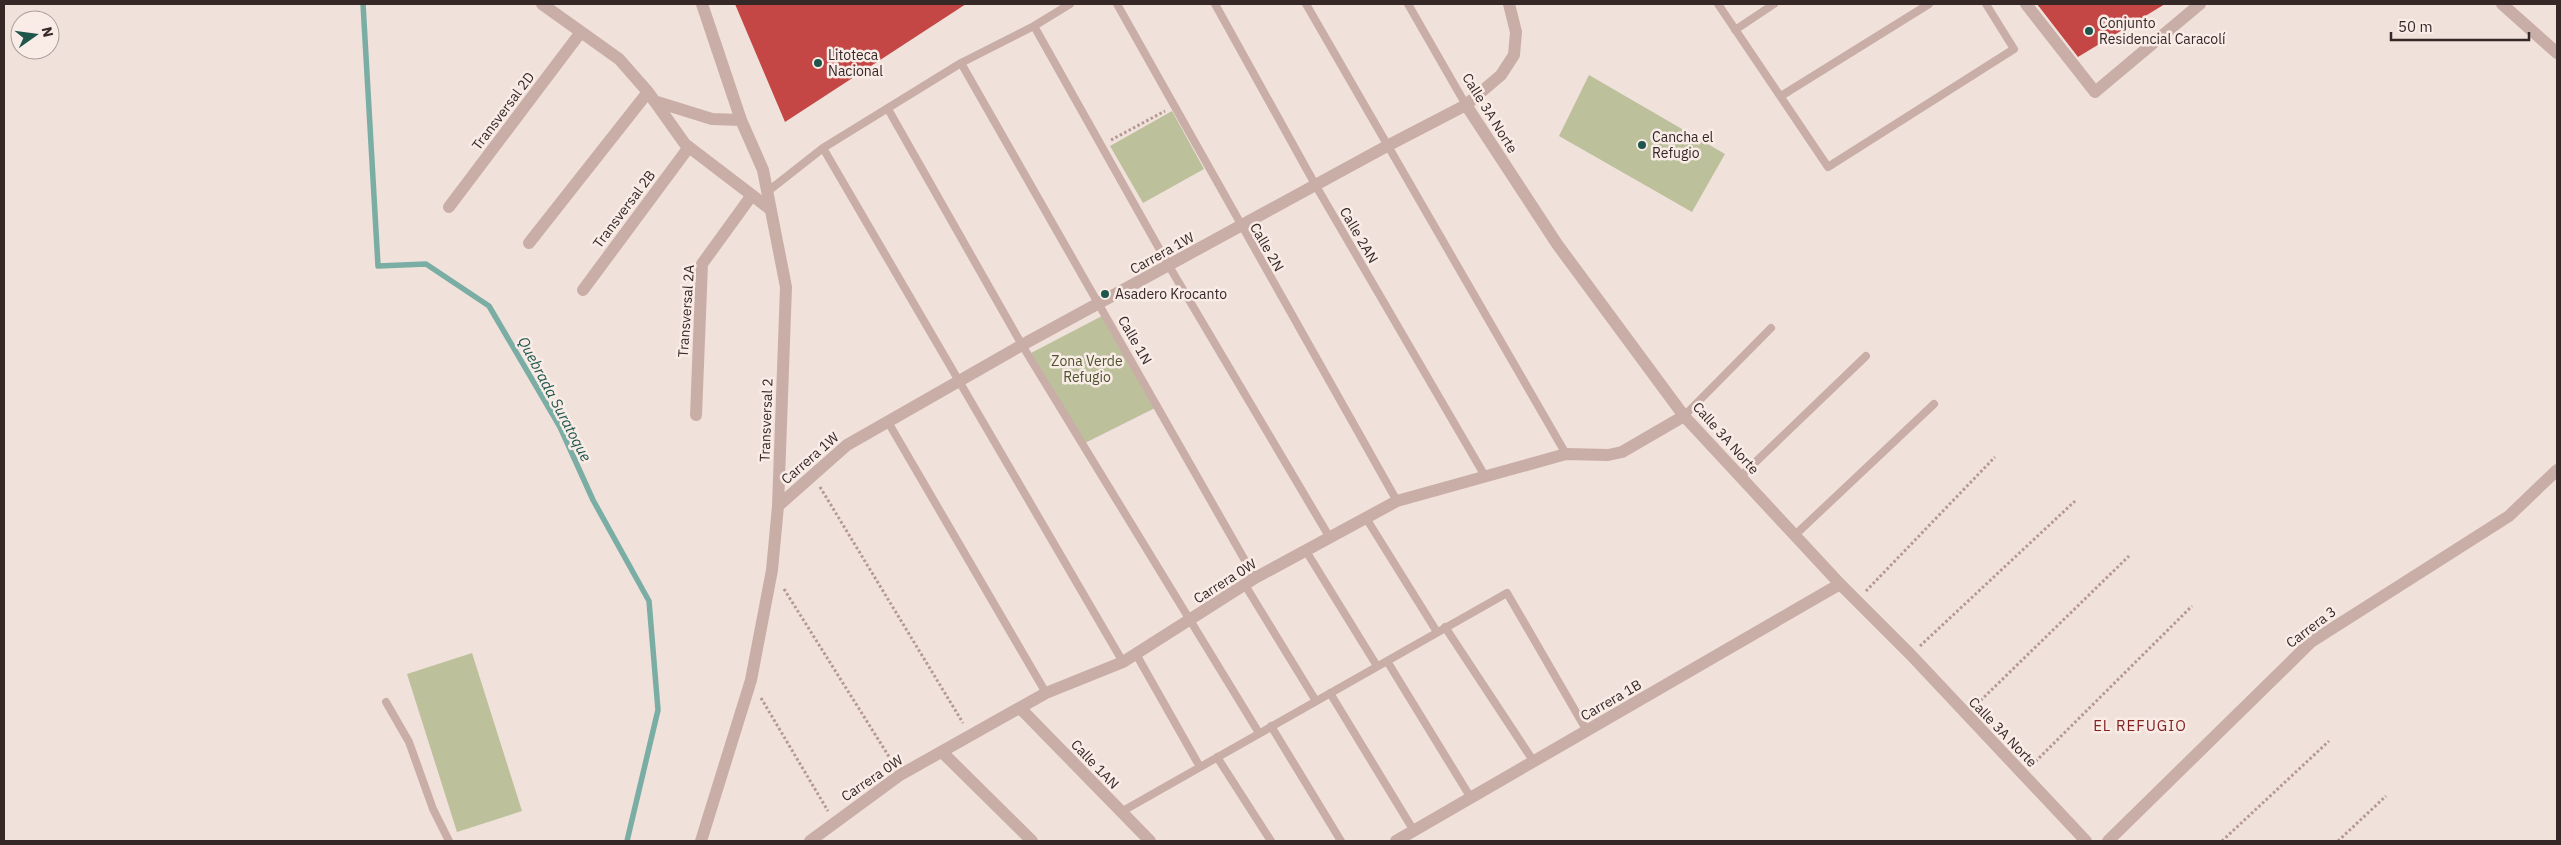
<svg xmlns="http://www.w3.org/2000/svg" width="2561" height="845" font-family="'IBM Plex Sans',sans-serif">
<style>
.green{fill:#bcc09b}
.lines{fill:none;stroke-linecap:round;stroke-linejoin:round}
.stream{stroke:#7aaea4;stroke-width:5.5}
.building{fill:#c44746}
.path{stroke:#b59891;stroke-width:3;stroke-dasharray:2.5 2.5;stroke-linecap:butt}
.lane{stroke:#c9aea7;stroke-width:8}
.street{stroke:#c9aea7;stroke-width:12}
.poi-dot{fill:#1e564c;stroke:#f9ece7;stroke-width:2}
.labels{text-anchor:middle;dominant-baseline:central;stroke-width:5;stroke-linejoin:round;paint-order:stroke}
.poi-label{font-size:14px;fill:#352827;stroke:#f9ece7;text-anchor:start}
.street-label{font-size:14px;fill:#352827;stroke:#f9ece7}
.park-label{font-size:14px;fill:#4e532c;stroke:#f9ece7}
.water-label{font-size:15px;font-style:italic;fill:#1e564c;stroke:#f9ece7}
.neighbourhood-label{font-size:15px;letter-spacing:1px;fill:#832222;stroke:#f9ece7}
</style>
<rect width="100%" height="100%" fill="#f1e1db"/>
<!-- green -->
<path class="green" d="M1589 75 1725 154 1692 212 1559 136Z
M1172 111 1204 169 1143 203 1110 146Z
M1102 316 1155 408 1085 443 1031 353Z
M472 653 522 811 457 832 407 674Z"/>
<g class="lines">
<!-- stream -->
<path class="stream" d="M363 4 378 266 426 264 489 306 560 427 593 500 649 601 658 710 627 841"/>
</g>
<!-- building -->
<path class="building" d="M735 4H966L785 122Z
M2037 4H2165L2078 57Z"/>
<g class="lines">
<!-- path -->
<path class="path" d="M1111 140 1165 111
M820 487 963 723
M784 589 893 763
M1866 591 1995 457
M1920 646 2075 501
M761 698 828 811
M1977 704 2129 556
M2032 765 2192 606
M2222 841 2329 741
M2338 841 2386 796"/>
<!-- lane -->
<path class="lane" d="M1117 4 1397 501
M1215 4 1316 186 1485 476
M1306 4 1566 454
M1408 4 1466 105
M1718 4 1828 167 2014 49 1986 4
M1034 26 1169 266 1330 538
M1735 30 1774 4
M961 63 1255 578
M1781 96 1929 4
M888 109 1022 345 1259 733
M823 148 1123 662
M767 192 823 148 961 63 1034 26 1070 4
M1684 416 1771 328
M888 422 1046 693
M1740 477 1866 356
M1366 518 1437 632
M1795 535 1934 404
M1306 551 1377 666
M1245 585 1316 701
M1445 627 1534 762
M1136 654 1200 767
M1387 661 1471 798
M1330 693 1414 831
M386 702 409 742 433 809 449 841
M1271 726 1341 841
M1217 757 1271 841
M1121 812 1507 593 1587 731"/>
<!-- street -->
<path class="street" d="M542 4 619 59 648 92 685 144 770 209
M2026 4 2095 92 2200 4
M2502 4 2557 53
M654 101 712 119 741 120
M1466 105 1557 244 1684 416 1840 584 1911 655 2086 841
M449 207 581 32
M529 243 648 92
M583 290 689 147
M696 415 702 264 752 195
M778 506 847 445 1022 345 1387 146 1466 105 1501 75 1514 55 1516 32 1509 4
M1020 708 1150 841
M942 752 1032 841
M701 841 751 680 772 570 778 506 786 287 763 170 741 120 702 4
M810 841 900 775 1046 693 1123 662 1255 578 1397 501 1566 454 1608 455 1622 452 1684 416
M1396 841 1840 584
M2108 841 2311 642 2509 516 2557 470"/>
</g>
<!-- markers -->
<g class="poi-dot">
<circle cx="2089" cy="31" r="5"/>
<circle cx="818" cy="63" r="5"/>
<circle cx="1642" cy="145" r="5"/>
<circle cx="1105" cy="294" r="5"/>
</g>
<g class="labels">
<!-- poi labels -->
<g class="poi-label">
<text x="2099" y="23">Conjunto<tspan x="2099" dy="16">Residencial Caracolí</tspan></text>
<text x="828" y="55">Litoteca<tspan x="828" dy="16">Nacional</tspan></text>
<text x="1652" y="137">Cancha el<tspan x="1652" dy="16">Refugio</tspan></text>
<text x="1115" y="294">Asadero Krocanto</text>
</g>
<!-- street labels -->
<g class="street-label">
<text transform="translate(503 111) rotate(-53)">Transversal 2D</text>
<text transform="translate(1490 113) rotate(58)">Calle 3A Norte</text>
<text transform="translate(624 209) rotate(-53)">Transversal 2B</text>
<text transform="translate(1359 235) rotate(60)">Calle 2AN</text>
<text transform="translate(1267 247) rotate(60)">Calle 2N</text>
<text transform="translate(1162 253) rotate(-29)">Carrera 1W</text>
<text transform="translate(686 311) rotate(-86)">Transversal 2A</text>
<text transform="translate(1135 340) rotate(60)">Calle 1N</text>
<text transform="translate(766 420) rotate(-88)">Transversal 2</text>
<text transform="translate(1726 438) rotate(48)">Calle 3A Norte</text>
<text transform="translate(810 458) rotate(-41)">Carrera 1W</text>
<text transform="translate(1225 581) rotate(-32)">Carrera 0W</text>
<text transform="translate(2311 627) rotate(-37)">Carrera 3</text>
<text transform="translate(1611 700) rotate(-30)">Carrera 1B</text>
<text transform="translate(2003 732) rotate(46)">Calle 3A Norte</text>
<text transform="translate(1095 764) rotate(46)">Calle 1AN</text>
<text transform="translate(872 778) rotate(-34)">Carrera 0W</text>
</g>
<!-- park labels -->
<g class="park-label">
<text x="1087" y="361">Zona Verde<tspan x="1087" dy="16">Refugio</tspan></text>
</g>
<!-- water labels -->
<g class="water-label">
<text transform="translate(555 399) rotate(62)">Quebrada Suratoque</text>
</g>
<!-- neighbourhood labels -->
<g class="neighbourhood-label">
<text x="2140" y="725">EL REFUGIO</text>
</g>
</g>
<!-- border -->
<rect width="2561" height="845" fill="none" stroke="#352827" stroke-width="10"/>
<!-- north arrow -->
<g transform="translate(35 35) rotate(76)"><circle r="24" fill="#f9ece7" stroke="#ab9e9a"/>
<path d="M0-4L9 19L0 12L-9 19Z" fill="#1e564c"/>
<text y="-8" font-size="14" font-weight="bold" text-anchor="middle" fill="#352827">N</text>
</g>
<!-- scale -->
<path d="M2391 32v8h138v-8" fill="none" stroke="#352827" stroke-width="2.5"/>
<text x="2398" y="32" font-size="15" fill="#352827" stroke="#f9ece7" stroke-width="4" paint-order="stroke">50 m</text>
</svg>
